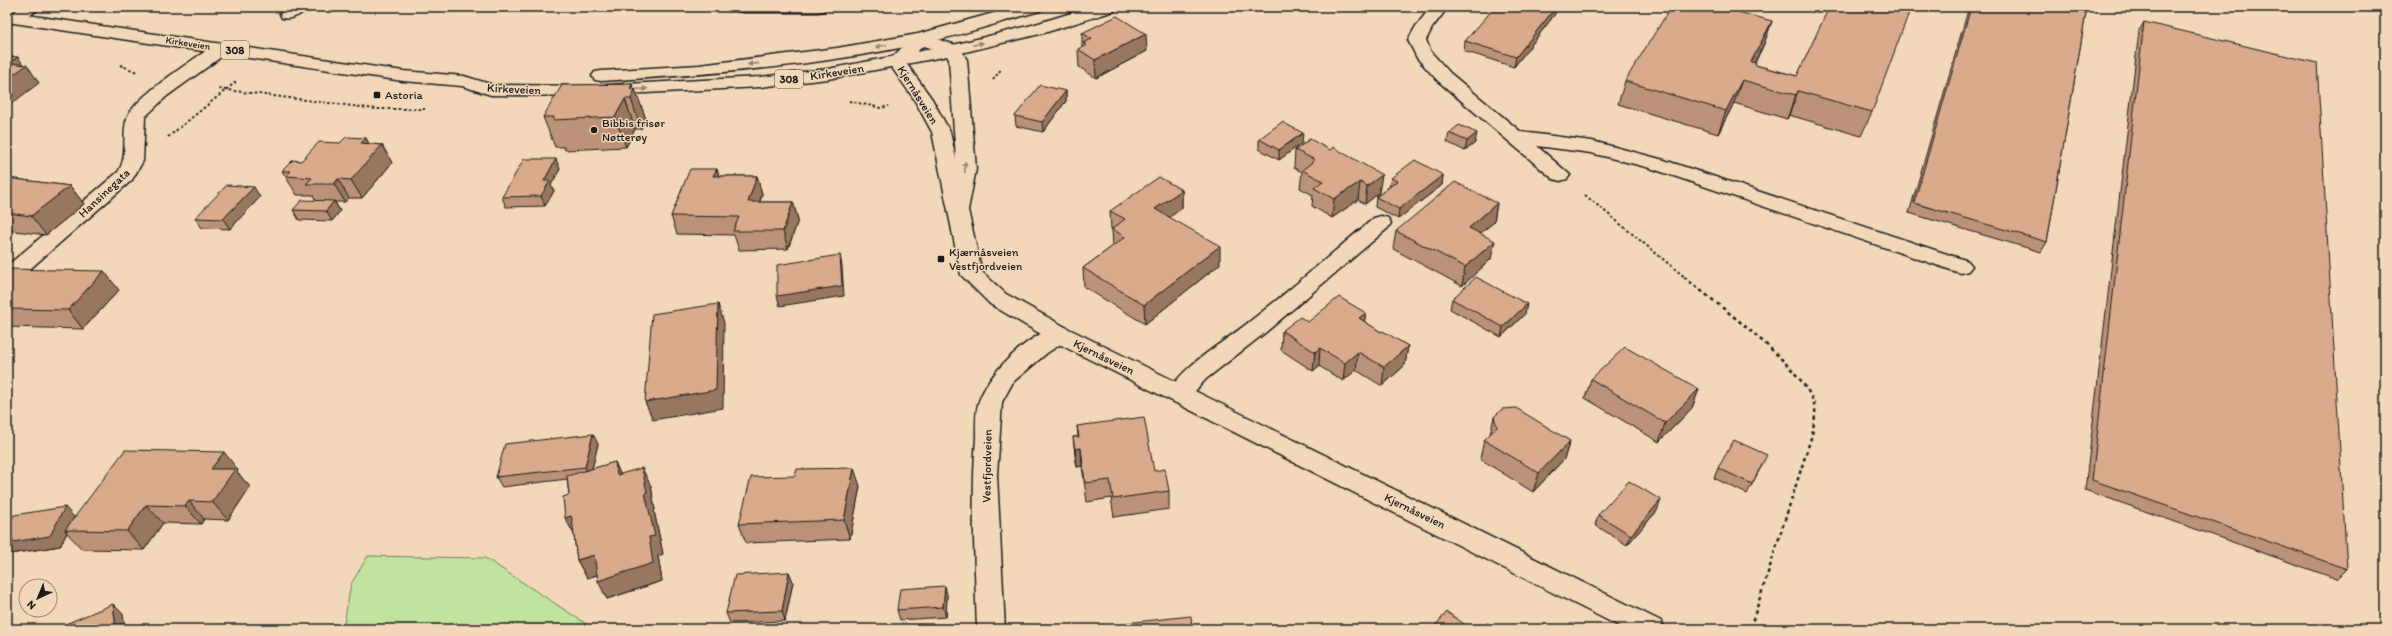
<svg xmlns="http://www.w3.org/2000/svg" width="2392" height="636" font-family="Itim,sans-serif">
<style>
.green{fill:#c0e49e;stroke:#6e805d}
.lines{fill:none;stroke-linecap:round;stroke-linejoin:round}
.service-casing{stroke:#1c1c1c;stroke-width:3}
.minor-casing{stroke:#1c1c1c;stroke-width:3}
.secondary-casing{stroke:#1c1c1c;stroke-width:3}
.primary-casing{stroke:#1c1c1c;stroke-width:3}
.path-far1{stroke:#1c1c1c;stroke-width:2;stroke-dasharray:2.5 2.5;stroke-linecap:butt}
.path{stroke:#1c1c1c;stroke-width:2.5;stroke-dasharray:3.5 3.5;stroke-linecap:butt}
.service{fill:#f2d8b9;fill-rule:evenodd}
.minor{fill:#f2d8b9;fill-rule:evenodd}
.secondary{fill:#f2d8b9;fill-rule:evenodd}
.primary{fill:#f2d8b9;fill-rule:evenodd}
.wall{fill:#bb9278;stroke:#1c1c1c}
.shaded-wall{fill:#987761;stroke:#1c1c1c}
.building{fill:#d9aa8b;stroke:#1c1c1c}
.oneway{fill:#928372}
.poi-dot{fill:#1c1c1c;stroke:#f2d8b9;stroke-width:1.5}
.labels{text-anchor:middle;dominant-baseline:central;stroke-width:3;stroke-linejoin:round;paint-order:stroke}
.far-street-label{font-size:10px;fill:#1c1c1c;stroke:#f2d8b9}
.shield{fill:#f2d8b9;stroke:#5c544b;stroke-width:1}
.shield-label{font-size:11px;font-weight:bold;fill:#1c1c1c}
.street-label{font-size:12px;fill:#1c1c1c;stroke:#f2d8b9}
.poi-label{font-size:12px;fill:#1c1c1c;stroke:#f2d8b9;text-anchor:start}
</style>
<rect width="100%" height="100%" fill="#f2d8b9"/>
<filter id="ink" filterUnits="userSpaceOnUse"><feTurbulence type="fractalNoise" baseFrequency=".025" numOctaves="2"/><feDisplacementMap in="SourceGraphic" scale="8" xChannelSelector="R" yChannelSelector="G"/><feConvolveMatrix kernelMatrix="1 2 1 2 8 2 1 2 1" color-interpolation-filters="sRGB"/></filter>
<g filter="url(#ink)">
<!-- green -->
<path class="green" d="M368 556 485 558 588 625 589 629H343L351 584Z"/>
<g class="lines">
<!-- service casing -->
<g class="service-casing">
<path id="service" d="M736 7H826L824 11 818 12H744L738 11Z
M1431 7H1448L1432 28 1426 40 1431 52 1450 73 1521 132 1592 141 1664 160 1968 261 1972 266 1968 271 1961 273 1954 271 1650 168 1591 153 1537 146 1570 175 1567 179 1560 181 1553 179 1438 81 1417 58 1408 40 1416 26Z
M1381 216 1388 218 1391 223 1388 228 1266 332 1206 379 1187 400 1179 403 1171 400 1167 394C1185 363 1222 344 1249 322 1292 289 1332 253 1374 218Z"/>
</g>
<!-- minor casing -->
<g class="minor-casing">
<path id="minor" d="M21 7H41L21 22H9L7 17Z
M288 7H307C302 15 292 20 282 18L280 14Z
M222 43 228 44 231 48 228 52 167 96 145 117 143 161 132 180 15 282 7 284V266L118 172C129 155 121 136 127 118 134 97 196 58 216 44Z
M1059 326 1067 328 1070 334 1067 340 1047 353 1013 382 1002 402 997 475 1005 629H977C975 565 971 501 976 437 976 426 975 411 979 401 990 371 1028 335 1059 326Z"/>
</g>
<!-- secondary casing -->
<g class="secondary-casing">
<path id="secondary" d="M920 34 959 46 967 60 976 169 968 210 982 272 1006 294 1067 328 1661 621 1665 629H1625L1051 340 990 304 961 275 932 132 914 99 888 62 914 35ZM923 46 946 53 949 60 956 159 950 132 932 99 906 63Z"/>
</g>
<!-- primary casing -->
<g class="primary-casing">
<path id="primary" d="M1015 7H1042L1040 11C1000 22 960 36 920 44 815 66 707 75 601 81L595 80 592 76 595 72 601 71 699 65 837 48 918 34Z
M1091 7H1116L1114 11 1044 33 953 55 828 79 760 87 588 96 491 95 462 86 403 81 7 22V12L403 71 464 76 493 85 588 86 760 77 828 69 953 45 1032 25Z"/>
</g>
<!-- path-far1 -->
<path class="path-far1" d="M1138 12 1153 7
M120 65 137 72
M993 80 1002 68
M219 89 376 109H425
M849 101 881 108 889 106
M168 137 237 81
M1585 195 1686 278"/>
<!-- path -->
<path class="path" d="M1684 277C1715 303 1809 370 1815 408 1816 416 1813 427 1812 435L1750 629"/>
<!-- service -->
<use href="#service" class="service"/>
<!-- minor -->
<use href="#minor" class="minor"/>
<!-- secondary -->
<use href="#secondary" class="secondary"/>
<!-- primary -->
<use href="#primary" class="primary"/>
</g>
<!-- wall -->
<path class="wall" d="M1969 7H2087L2047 242 2041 252 1909 213Z
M1555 14 1514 67 1464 51 1465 41Z
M1772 21 1764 44 1755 63V65L1797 76 1872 112 1861 136 1789 115 1787 119 1734 103 1718 134 1618 104 1625 81Z
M2144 22 2347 569 2337 579 2085 490 2139 31Z
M1082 33 1147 51 1096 78 1079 67 1078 49 1082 47Z
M634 89 646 119 641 129H635L626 147 565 150 564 147H555L543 117Z
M1066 91V101L1043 132 1016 126 1015 116Z
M1449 133 1475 143 1465 151 1447 142Z
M366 138 369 144 382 145 392 163 362 198H349L345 202H335L340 211 332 221 299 220 293 210 316 201 313 195H297L282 171 340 143Z
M1259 139 1302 143 1279 160 1259 149Z
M1310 139 1379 193 1365 204 1358 200 1332 218 1312 206 1313 195 1300 188 1302 172 1294 168 1295 150Z
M560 169 551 185 554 191 545 206 506 207 502 197Z
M717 169 719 176H757L762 194 760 202H793L798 220 788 249 739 250 734 235 677 234 671 216Z
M1443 175 1442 185 1398 219 1375 207 1376 197 1389 187 1391 178Z
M7 178 70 186 84 204 46 235 7 230Z
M1182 190V208L1169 217 1220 264 1145 324 1084 287 1083 268 1113 246 1112 230 1111 229 1110 211Z
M260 197 230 229 202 228 195 218Z
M1497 203 1494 222 1480 233 1491 259 1462 286 1393 249 1396 231Z
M7 269 119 290 83 329 7 327Z
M1452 299 1525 314 1501 337 1450 309Z
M1308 322H1365L1381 332 1408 346 1405 365 1382 386 1356 370 1343 381 1319 366 1313 371 1281 350 1282 331Z
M1591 379 1699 389 1692 408 1659 442 1585 398Z
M1494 417 1570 441 1564 459 1533 492 1480 459 1484 440 1490 434Z
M1077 426 1154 471 1169 491V509L1114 517 1111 498 1087 502 1082 466 1077 467 1075 456 1073 437H1078Z
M598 444 592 469 615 462 620 474 651 486 655 510 654 511 663 554 658 556 662 581 607 599 597 575 587 578 577 560 567 479 502 487 496 477Z
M1762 465 1747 494 1714 478 1718 468Z
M238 470 237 472 250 487 228 520 204 519 201 524 163 523 144 550 82 549 67 533 60 546 10 554 74 517 73 519Z
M795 476 860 486 850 539 746 543 739 524Z
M1657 511 1627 545 1595 525 1598 515Z
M789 572 793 582 785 621 730 623 726 613Z
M947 595 946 617 900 620 897 610Z"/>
<!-- shaded-wall -->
<path class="shaded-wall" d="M1556 7H1557L1555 14 1514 67 1516 57Z
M1772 21 1764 44 1745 81 1751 62Z
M1146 34 1147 51 1096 78 1095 60Z
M18 57 24 66 27 65 39 83 7 107V79L9 63Z
M1742 80 1734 103 1718 134 1726 111Z
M632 84 634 91 635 89 646 119 641 129 631 99 630 89Z
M1066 91V101L1043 132 1042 122Z
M1798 91 1789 115 1787 119 1796 95Z
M625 99 635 129 626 147 615 117Z
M1303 133 1302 143 1279 160V150Z
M1477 133 1475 143 1465 151 1467 141Z
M366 138 374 153 382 145 392 163 362 198 351 180 361 143Z
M556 159 560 169 551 185 554 191 545 206 541 196 544 181Z
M717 169 722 187 713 176Z
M1382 175 1379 193 1365 204 1367 186Z
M1443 175 1442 185 1398 219 1399 209Z
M757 176 762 194 753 221 748 202Z
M338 179 349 198 345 202 334 184Z
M1360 182 1358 200 1332 218 1334 199Z
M70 186 84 204 46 235 31 216Z
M254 187 260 197 230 229 223 219Z
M1182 190V208L1155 228V209Z
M334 201 340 211 332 221 326 211Z
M793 202 798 220 788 249 783 231Z
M1497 203 1494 222 1466 246 1469 228Z
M1495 241 1491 259 1462 286 1465 267Z
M1220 246V264L1145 324 1144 305Z
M840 255 842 266 844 296 780 306 777 296Z
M104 271 119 290 83 329 68 310Z
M718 304 724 323 723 408 653 420 645 402Z
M1527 304 1525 314 1501 337 1503 327Z
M1366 313 1363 331 1359 318Z
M1408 346 1405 365 1382 386 1384 367Z
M1320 348 1319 366 1313 371 1315 352Z
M1358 352 1356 370 1343 381 1345 363Z
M1699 389 1692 408 1659 442 1665 423Z
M593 434 598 444 590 477 585 467Z
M1570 441 1564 459 1533 492 1539 473Z
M1081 448 1082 466 1077 467 1075 449Z
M224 452 238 470 237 472 250 487 228 520 212 502 211 469Z
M615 462 623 481 617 475Z
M642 468 651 486 655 510 654 511 663 554 658 556 662 581 607 599 598 581 649 537Z
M854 468 860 486 850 539 844 520Z
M1661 500 1657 511 1627 545 1631 535Z
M189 501 204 519 201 524 185 506Z
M146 505 163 523 144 550 127 531Z
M65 507 74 517 68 530H65L67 533 60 546 10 554 7 552V543Z
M571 516 581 535 575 536 565 518Z
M594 555 603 573 587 578 577 560Z
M789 572 793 582 785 621 782 611Z
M945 586 947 595 946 617 943 607Z
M113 604 123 614 125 629H116Z"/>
<!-- building -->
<path class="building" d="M1495 7H1556L1516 57 1465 41Z
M1671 7H1720L1772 21 1751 62 1756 63 1755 65 1797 76 1829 7H1911L1872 112 1798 91 1796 95 1742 80 1726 111 1625 81Z
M1971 7H2087L2047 242 1914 203Z
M1117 16 1146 34 1095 60 1078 49 1087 45 1083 43 1092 39 1082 33Z
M2144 22 2317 63 2347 569 2092 480Z
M7 56 18 57 9 63 27 65 7 79Z
M632 84 630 89H635L631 99H625L615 117 553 120 554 117H543L562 85Z
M1040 85 1066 91 1042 122 1015 116Z
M1282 122 1303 133 1279 150 1259 139Z
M1459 125 1477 133 1467 141 1449 133Z
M346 137 366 138 361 143 382 145 351 180 338 179 334 184H306L312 178 286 176 291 171H282L293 160 301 161 319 142 340 143Z
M1310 139 1330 150 1333 147 1382 175 1367 186 1360 182 1334 199 1314 188 1323 181 1302 170 1315 160 1295 150Z
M524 159H556L544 181H550L541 196 502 197Z
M1415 160 1443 175 1399 209 1376 197 1397 181 1391 178Z
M690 169H717L713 176H757L748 202H793L783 231H733L739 217 671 216Z
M1159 177 1182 190 1155 209 1220 246 1144 305 1083 268 1125 237 1112 229 1125 219 1110 211Z
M7 178 70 186 31 216 7 213Z
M1455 182 1497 203 1469 228 1495 241 1465 267 1396 231Z
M227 185 254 187 223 219 195 218Z
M302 200 334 201 326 211 293 210Z
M840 255 842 286 777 296V265Z
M7 269 104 271 68 310 7 309Z
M1476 277 1527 304 1503 327 1452 299Z
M1339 297 1366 313 1359 318 1381 332 1383 331 1408 346 1384 367 1358 352 1345 363 1320 348 1315 352 1282 331 1300 317 1308 322Z
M718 304 716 390 645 402 652 314Z
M1625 347 1699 389 1665 423 1591 379Z
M1516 408 1570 441 1539 473 1484 440 1497 427 1494 417 1502 409Z
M1144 417 1154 471 1165 469 1169 491 1113 499 1110 480 1085 483 1081 448 1075 449 1073 437H1079L1077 426Z
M593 434 585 467 496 477 505 444Z
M1734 440 1767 455 1752 484 1718 468Z
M125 450 224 452 211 469H235L212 502 189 501 185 506 146 505 127 531 65 530Z
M615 462 617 475 642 468 647 492 645 493 655 536 649 537 653 563 598 581 594 555 577 560 572 519 571 516 565 518 563 497 569 495 567 476Z
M854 468 844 520 739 524 751 477 795 476 797 469Z
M1629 481 1661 500 1631 535 1598 515Z
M65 507 50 536 7 543V529L14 515Z
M789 572 782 611 726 613 735 575Z
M945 586 943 607 897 610 900 589Z
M113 604 116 629H54Z
M1447 612 1471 629H1432Z
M1191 616 1192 629H1126V623Z
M1487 623 1496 629H1481Z"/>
<!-- one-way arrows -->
<defs><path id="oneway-solid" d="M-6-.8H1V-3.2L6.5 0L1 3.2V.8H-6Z"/></defs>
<g class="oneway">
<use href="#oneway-solid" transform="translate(978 44) rotate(-14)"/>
<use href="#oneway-solid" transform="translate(881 46) rotate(171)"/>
<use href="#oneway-solid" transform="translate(753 64) rotate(174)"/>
<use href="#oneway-solid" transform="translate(642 89) rotate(-3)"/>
<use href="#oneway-solid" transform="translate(965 167) rotate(-88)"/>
</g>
</g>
<!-- markers -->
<g class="poi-dot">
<rect x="373" y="91" width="8" height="8" rx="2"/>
<circle cx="594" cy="130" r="4"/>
<rect x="937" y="255" width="8" height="8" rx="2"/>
</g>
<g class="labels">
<!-- far-street labels -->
<g class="far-street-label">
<text transform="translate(188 43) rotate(9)">Kirkeveien</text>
</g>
<!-- shield labels -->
<g class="shield">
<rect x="221" y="41" width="28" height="18" rx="3"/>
<rect x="775" y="70" width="28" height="18" rx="3"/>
</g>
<g class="shield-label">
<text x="235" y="50">308</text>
<text x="789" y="79">308</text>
</g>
<!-- street labels -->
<g class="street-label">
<text transform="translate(837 72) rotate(-9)">Kirkeveien</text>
<text transform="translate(514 89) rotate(3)">Kirkeveien</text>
<text transform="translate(918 95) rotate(58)">Kjernåsveien</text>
<text transform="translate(104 193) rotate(-43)">Hansinegata</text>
<text transform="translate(1104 357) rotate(26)">Kjernåsveien</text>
<text transform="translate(987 466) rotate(-89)">Vestfjordveien</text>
<text transform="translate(1415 511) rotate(26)">Kjernåsveien</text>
</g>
<!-- poi labels -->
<g class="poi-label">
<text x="385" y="95">Astoria</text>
<text x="602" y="123">Bibbis frisør<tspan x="602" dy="14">Nøtterøy</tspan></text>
<text x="949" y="252">Kjærnåsveien<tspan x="949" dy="14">Vestfjordveien</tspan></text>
</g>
</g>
<!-- margin -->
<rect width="2392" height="636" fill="none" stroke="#f2d8b9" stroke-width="24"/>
<rect x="12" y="12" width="2368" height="612" fill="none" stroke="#1c1c1c" stroke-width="1.5" filter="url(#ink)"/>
<!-- north arrow -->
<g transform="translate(38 598) rotate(224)"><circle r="19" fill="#f2d8b9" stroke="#9c8d7a"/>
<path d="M0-3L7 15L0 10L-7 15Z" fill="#1c1c1c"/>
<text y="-6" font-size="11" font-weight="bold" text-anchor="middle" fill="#1c1c1c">N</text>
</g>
</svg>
